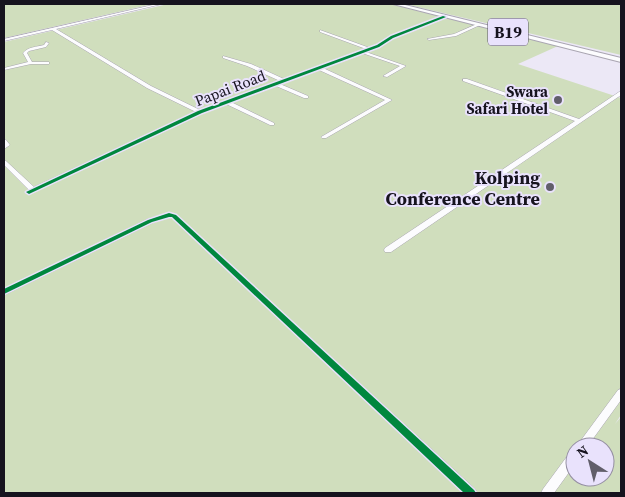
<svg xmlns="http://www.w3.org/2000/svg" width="625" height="497" font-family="'Source Serif 4',serif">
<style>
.green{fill:#d0debd;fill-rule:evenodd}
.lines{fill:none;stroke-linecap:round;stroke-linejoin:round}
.minor-casing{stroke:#a9a5b1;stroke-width:1}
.highway-casing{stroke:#a9a5b1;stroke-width:2}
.minor{fill:#fcfcfe;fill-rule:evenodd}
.highway{fill:#fcfcfe;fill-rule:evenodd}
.cycleway-casing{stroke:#e9e2fc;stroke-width:3}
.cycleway{fill:#00873e;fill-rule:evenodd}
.poi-dot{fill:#615e6a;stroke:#e9e2fc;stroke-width:2}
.labels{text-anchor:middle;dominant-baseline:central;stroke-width:4;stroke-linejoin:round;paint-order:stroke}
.far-street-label{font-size:15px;fill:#16131e;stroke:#e9e2fc}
.far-poi-label{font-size:15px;font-weight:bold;fill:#16131e;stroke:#e9e2fc;text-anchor:end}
.shield{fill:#e9e2fc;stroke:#555161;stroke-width:1}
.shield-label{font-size:16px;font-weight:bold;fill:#16131e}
.poi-label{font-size:18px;font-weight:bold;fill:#16131e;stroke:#e9e2fc;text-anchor:end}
</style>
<rect width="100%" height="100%" fill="#ece8f6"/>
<!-- green -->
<path class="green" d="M4 4H153L4 38Z
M168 4H390L558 46 518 64 621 98V415L615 424 621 417V493H4V42ZM575 447H605V477H575Z
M405 4H621V55Z"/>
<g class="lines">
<!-- minor casing -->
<g class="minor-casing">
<path id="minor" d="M157 4H162L56 29 151 86 200 110 280 81 247 66 223 58V56L251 64 284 79 366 49 320 32V30L370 48 377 45 391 36 443 16 446 17 393 38 379 47 366 52 406 66 387 77 383 76 400 66 362 53 323 68 392 100 326 138H322L321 137 385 100 319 70 280 84 308 96V98H304L276 86 231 102 274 123V125H270L226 104 202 113 31 193H27L26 192 29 190 4 165V160L6 161 34 187 196 112 147 88 52 30 4 41V39Z
M477 24 480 25 456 36 429 40 427 39 454 34Z
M46 42 49 43 46 47 29 51 27 53 32 62H49V64H31L4 70V68L28 62 23 53C28 47 36 47 44 45Z
M463 79H467L579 119 619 92H621V95L391 252H385L384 250 385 248 575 121 463 81Z
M4 139 6 140 10 145 4 149Z
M169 213 176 215 475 489 477 493H463L172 218 169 217 152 223 4 295V289L148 219Z
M621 389V400L587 447H576L618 390Z
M575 450V464L554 493H541L543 489 571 451Z"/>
</g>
<!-- highway casing -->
<g class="highway-casing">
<path id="highway" d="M393 4H401L621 58V62Z"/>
</g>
<!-- minor -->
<use href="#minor" class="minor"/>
<!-- highway -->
<use href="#highway" class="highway"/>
<!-- cycleway casing -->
<g class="cycleway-casing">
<path id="cycleway" d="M443 16 446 17 393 38 379 47 202 113 31 193 29 194 26 192 198 111 377 45 391 36Z
M169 213 176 215 474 490 476 493H464L172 217H169L152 222 4 294V289L148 220Z"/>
</g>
<!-- cycleway -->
<use href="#cycleway" class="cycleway"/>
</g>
<!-- markers -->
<g class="poi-dot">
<circle cx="558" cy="100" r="5"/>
<circle cx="550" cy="187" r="5"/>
</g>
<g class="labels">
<!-- far-street labels -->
<g class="far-street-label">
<text transform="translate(230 88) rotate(-21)">Papai Road</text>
</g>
<!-- far-poi labels -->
<g class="far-poi-label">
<text x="548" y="91">Swara<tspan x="548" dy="17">Safari Hotel</tspan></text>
</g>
<!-- shield labels -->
<rect class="shield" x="488" y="18.5" width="40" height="27" rx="4"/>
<g class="shield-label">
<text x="508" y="32">B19</text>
</g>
<!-- poi labels -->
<g class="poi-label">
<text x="540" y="177">Kolping<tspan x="540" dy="21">Conference Centre</tspan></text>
</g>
</g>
<!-- border -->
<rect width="625" height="497" fill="none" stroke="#16131e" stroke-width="10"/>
<!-- north arrow -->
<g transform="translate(590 462) rotate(324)"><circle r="24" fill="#e9e2fc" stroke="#958fa3"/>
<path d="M0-4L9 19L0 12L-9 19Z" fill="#615e6a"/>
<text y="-8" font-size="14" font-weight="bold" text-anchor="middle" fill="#16131e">N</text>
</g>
</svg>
